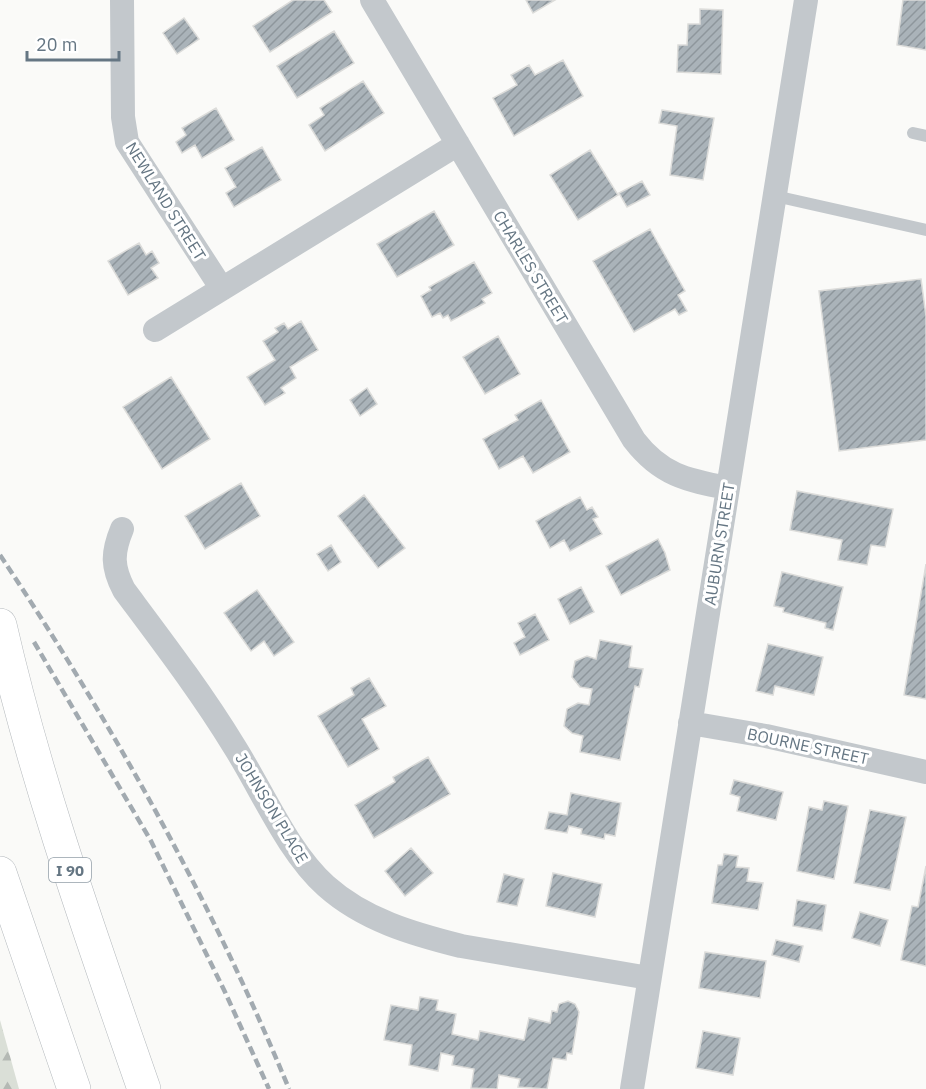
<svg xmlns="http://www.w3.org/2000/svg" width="926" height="1089" font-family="'IBM Plex Sans',sans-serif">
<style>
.forest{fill:url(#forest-firs)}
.building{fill:url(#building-hatch);stroke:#dcdcda;stroke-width:1.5}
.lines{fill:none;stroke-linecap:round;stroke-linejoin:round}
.motorway-casing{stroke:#b4b9bd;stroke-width:34}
.service{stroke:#c3c8cc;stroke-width:12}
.minor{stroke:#c3c8cc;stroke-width:24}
.motorway{stroke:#fff;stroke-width:33}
.rail{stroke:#a2aab0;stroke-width:4.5;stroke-dasharray:9 4.5;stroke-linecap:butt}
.labels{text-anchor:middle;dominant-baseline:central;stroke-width:6;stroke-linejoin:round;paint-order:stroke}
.shield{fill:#fff;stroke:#939fa8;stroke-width:1.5}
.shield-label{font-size:15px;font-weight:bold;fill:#657683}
.street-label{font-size:16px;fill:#657683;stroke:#fff}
</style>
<defs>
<pattern id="forest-firs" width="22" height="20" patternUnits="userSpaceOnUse" patternTransform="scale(1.5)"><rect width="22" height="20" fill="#dadfd7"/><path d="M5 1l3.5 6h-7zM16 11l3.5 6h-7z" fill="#b4b9b4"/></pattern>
<pattern id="building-hatch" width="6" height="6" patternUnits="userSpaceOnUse" patternTransform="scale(1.5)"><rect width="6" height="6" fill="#aab3b9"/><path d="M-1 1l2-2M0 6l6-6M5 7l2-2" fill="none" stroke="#8e969c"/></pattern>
</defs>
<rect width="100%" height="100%" fill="#fafaf8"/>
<!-- forest -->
<path class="forest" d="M0 1020 19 1089H0Z"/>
<!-- building -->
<path class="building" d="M293 0H324L332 12 270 52 253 26Z
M526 0H555L533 13Z
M903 0H926V50L897 45Z
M700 9 723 10 721 74 677 72 678 45H687L688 24H700Z
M184 18 199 39 177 54 163 33Z
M334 31 354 63 297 98 277 66Z
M563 60 583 96 514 136 493 98 517 85 511 75 529 65 535 75Z
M363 81 384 113 325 151 309 125 324 115 320 108Z
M216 108 234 140 202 158 195 145 182 153 176 142 186 135 182 128Z
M662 110 714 118 703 180 670 175 677 126 659 123Z
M262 147 281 180 234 207 226 193 236 187 225 168Z
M590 150 618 195 578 220 550 175Z
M642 181 650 195 627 207 619 193Z
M434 211 454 245 397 277 377 244Z
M650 229 685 291 678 295 687 311 679 315 675 309 634 332 593 261Z
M139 243 146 255 152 251 159 263 151 268 158 278 128 295 108 261Z
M474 262 492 293 482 299 485 303 451 321 448 315 443 318 440 313 432 317 421 296 431 290 429 287Z
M921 279 926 316V440L839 451 819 291Z
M301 321 318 350 290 367 296 378 281 388 285 393 265 405 247 377 275 360 263 341 278 332 275 328 284 323 288 329Z
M498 336 520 374 485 394 463 357Z
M171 377 210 439 162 469 123 407Z
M367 388 377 404 360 416 350 400Z
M541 400 570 452 533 473 523 456 499 469 483 439 518 420 515 415Z
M241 483 260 516 205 549 185 516Z
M797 491 893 509 885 547 871 545 867 565 838 560 842 540 790 530Z
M364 495 405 548 378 568 338 516Z
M580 497 587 510 592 507 598 517 593 519 602 534 570 551 564 540 550 548 536 521Z
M658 539 665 553 670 570 621 595 606 566Z
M331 545 341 562 328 571 317 554Z
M926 564V699L904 695Z
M782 572 843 587 833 630 825 628 826 623 783 612 784 608 774 606Z
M581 587 594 612 570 624 558 599Z
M257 590 294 642 274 656 264 641 251 651 224 613Z
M535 614 549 640 520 655 514 643 525 637 518 623Z
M600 640 632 646 629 667 643 669 639 687 635 686 620 760 580 752 583 736 572 733 564 726 567 709 578 703 589 705 592 689 580 687 572 677 575 661 587 656 596 659Z
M768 644 823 657 814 695 775 686 773 695 756 691Z
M369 678 386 706 362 719 379 749 348 767 318 716 354 695 351 688Z
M428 757 450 794 374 838 355 805 395 782 393 777Z
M734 780 783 792 776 820 737 811 740 797 730 794Z
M571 793 621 803 615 836 605 834 604 839 581 834 582 829 569 826 567 833 545 829 549 812 567 815Z
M824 801 848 806 834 879 797 871 809 807 822 810Z
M870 810 906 817 890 890 854 883Z
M411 848 433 873 405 896 385 871Z
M724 854 738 856 736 867 749 868 747 881 763 883 758 910 712 903 718 865H722Z
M926 866V966L901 960 912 906 918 907Z
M553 873 602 884 595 917 546 906Z
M504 874 524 879 517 906 497 902Z
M797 900 826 905 822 931 793 926Z
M860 912 888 920 880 946 852 938Z
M776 940 803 946 799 962 772 955Z
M705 952 766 961 760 998 699 988Z
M420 997 438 1000 436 1010 456 1014 452 1034 478 1040 480 1031 524 1040 529 1018 550 1023 552 1011 557 1012 559 1004 568 1001 575 1004 579 1012 572 1054 567 1053 566 1060 553 1058 547 1089 518 1087 520 1079 499 1075 497 1089 471 1088 474 1069 452 1065 454 1056 441 1053 438 1071 409 1065 412 1045 384 1040 391 1005 418 1010Z
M703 1031 740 1038 733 1075 696 1068Z"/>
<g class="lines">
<!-- motorway casing -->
<g class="motorway-casing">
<path id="motorway" d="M0 625C36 783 91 936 144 1089
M0 873 74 1089"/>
</g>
<!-- service -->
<path class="service" d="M913 133 926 136
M775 196 926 230"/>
<!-- minor -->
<path class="minor" d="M122 0 123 117 127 142 222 289
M372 0 634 440C661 475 686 480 728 488
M155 330 458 144
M122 529C112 553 112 567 124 590 162 641 201 692 234 746 262 790 287 851 326 886 364 920 413 934 461 946L649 978
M690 723 766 736 926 772
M632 1089 806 0"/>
<!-- motorway -->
<use href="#motorway" class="motorway"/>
<!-- rail -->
<path class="rail" d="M0 555C112 723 212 902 289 1089
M34 642 151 841 225 992 269 1089"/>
</g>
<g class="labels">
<!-- shield labels -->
<rect class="shield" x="49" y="858" width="42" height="24" rx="4.5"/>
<g class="shield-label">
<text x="70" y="870">I 90</text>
</g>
<!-- street labels -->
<g class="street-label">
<text transform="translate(166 201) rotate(58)">NEWLAND STREET</text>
<text transform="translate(531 267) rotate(59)">CHARLES STREET</text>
<text transform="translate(719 544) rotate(-81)">AUBURN STREET</text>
<text transform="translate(808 746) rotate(12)">BOURNE STREET</text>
<text transform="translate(272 808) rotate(59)">JOHNSON PLACE</text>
</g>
</g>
<!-- scale -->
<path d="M27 51v9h92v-9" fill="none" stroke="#657683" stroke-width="3"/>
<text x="36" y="51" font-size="18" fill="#657683" stroke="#ffffff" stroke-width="4.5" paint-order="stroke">20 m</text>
</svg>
